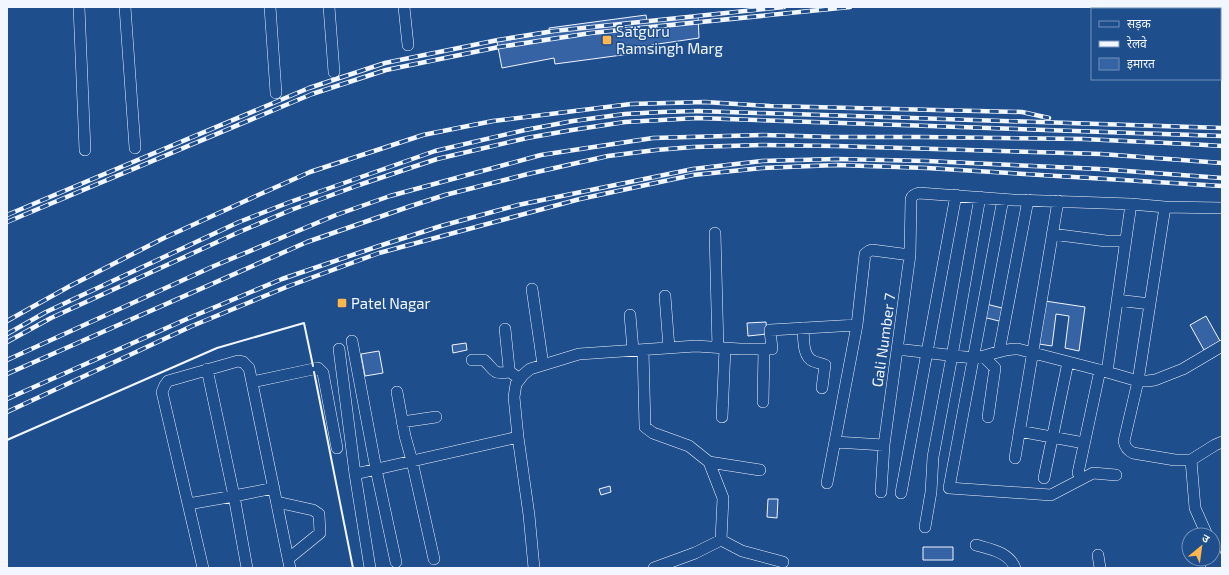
<svg xmlns="http://www.w3.org/2000/svg" width="1229" height="575" font-family="'Exo 2','Noto Sans Devanagari',sans-serif">
<style>
.building{fill:#3563a3;stroke:#f2f6ff}
.lines{fill:none;stroke-linecap:round;stroke-linejoin:round}
.minor-casing{stroke:#f2f6ff;stroke-width:12}
.minor{stroke:#1f4e8c;stroke-width:11}
.rail-casing{stroke:#f2f6ff;stroke-width:4.5}
.rail{stroke:#1f4e8c;stroke-width:3;stroke-dasharray:9;stroke-linecap:butt}
.wall{stroke:#f2f6ff;stroke-width:2}
.poi-dot{fill:#ffb74d;stroke:#1f4e8c;stroke-width:1.5}
.labels{text-anchor:middle;dominant-baseline:central;stroke-width:3;stroke-linejoin:round;paint-order:stroke}
.poi-label{font-size:15px;fill:#f2f6ff;stroke:#1f4e8c;text-anchor:start}
.street-label{font-size:15px;fill:#f2f6ff;stroke:#1f4e8c}
</style>
<rect width="100%" height="100%" fill="#1f4e8c"/>
<!-- building -->
<path class="building" d="M646 15 647 21 698 15 699 38 651 45 652 51 555 64 554 58 502 68 497 42 550 33 549 28Z
M1045 301 1085 307 1079 351 1065 348 1069 316 1056 314 1052 346 1039 344Z
M986 304 1006 309 1003 322 983 317Z
M1206 316 1220 341 1204 350 1190 325Z
M766 322 767 334 748 336 747 323Z
M466 343 467 350 453 353 452 345Z
M379 351 383 373 365 376 361 354Z
M610 486 611 492 601 495 599 489Z
M768 499H778L777 518 767 517Z
M923 547H953V560H923Z"/>
<g class="lines">
<!-- minor casing -->
<g class="minor-casing">
<path id="minor" d="M79 7 85 150
M125 7 135 148
M270 7 276 93
M329 7 334 72
M404 7 408 45
M1003 199 949 488 1051 495 1093 473 1116 475
M1165 207 1138 381 1124 441C1125 447 1127 450 1133 453L1175 460H1191
M715 233 718 348
M1052 234 1106 241H1125
M532 289 543 365
M665 296 669 348
M1117 300 1150 304
M630 315 633 350
M803 328C804 338 802 356 813 361 817 363 821 363 825 365L822 388
M505 329 509 368 510 372 520 379
M352 341 376 469 396 562
M339 349 355 474
M897 349 973 358C988 357 1002 348 1018 349L1107 372 1138 381H1147L1155 380 1183 369 1222 346
M643 350 645 427 653 433 689 446 709 462 723 498 721 540 742 551 783 562
M999 352 1028 200
M984 357 995 368 988 417
M472 360H484C497 372 491 374 510 372
M207 369 234 496 247 568
M1107 372 1131 204
M252 382 318 368 323 373 337 448
M397 392 405 436 412 461 434 559
M763 402 764 349
M722 417 725 348
M402 422 436 417
M1019 431 1084 443
M518 437 529 515 534 568
M835 442 884 445
M1015 458 1058 201
M709 462 760 470
M1078 473 1100 370
M1044 478 1068 362
M827 483 857 325
M881 492 884 445 910 255 911 199C912 195 915 194 919 193L1013 200 1131 204 1165 207 1222 208
M901 493 956 195
M277 502 313 510 319 514 320 533 288 559
M188 504 234 496 274 488
M925 527 931 492 933 457 952 356 980 197
M1207 535 1195 508 1191 460 1215 445 1222 442
M976 545C990 549 1009 552 1015 568
M1213 548 1217 560
M1098 555 1100 568
M203 568 162 392 165 385 168 381 238 361 243 362 249 368 290 568
M370 568 355 474 518 437 514 397 516 384 523 375 530 369 579 354 696 346 740 349H772L770 330 857 325 865 254 869 251 872 250 910 255
M654 568 695 553 721 540
M1211 568 1217 560 1222 565"/>
</g>
<!-- minor -->
<use href="#minor" class="minor"/>
<!-- rail casing -->
<g class="rail-casing">
<path id="rail" d="M7 215 309 88 385 63 498 40 554 31 784 7
M7 222 312 94 386 70 499 47 591 33 850 7
M7 321 70 286 164 238 256 196 310 172 423 135 493 121 631 104 705 102 770 106 1022 112 1049 118
M7 334 46 312 239 222 290 202 435 151 525 130 573 121 625 114 661 112 698 111 1222 128
M7 342 51 318 237 233 291 210 359 185 437 159 527 138 572 130 625 122 697 118 1222 136
M7 360 214 266 336 215 390 196 541 155 653 138 763 135 834 137H921L1083 139 1189 144 1222 146
M7 374 307 242 411 206 445 195 528 174 608 156 656 150 693 147 762 145 836 146 1101 154 1222 163
M7 399 189 318 282 279 376 247 441 226 518 205 693 169 762 161 836 159 927 161 1099 169 1222 178
M7 412 192 326 289 286 379 253 580 199 693 175 762 168 837 165 927 168 1222 186"/>
</g>
<!-- rail -->
<use href="#rail" class="rail"/>
<!-- wall -->
<path class="wall" d="M314 372 353 568
M7 440 217 348 304 323 313 366"/>
</g>
<!-- markers -->
<g class="poi-dot">
<rect x="602" y="35" width="10" height="10" rx="2"/>
<rect x="337" y="298" width="10" height="10" rx="2"/>
</g>
<g class="labels">
<!-- poi labels -->
<g class="poi-label">
<text x="616" y="31">Satguru<tspan x="616" dy="17">Ramsingh Marg</tspan></text>
<text x="351" y="303">Patel Nagar</text>
</g>
<!-- street labels -->
<g class="street-label">
<text transform="translate(883 340) rotate(-82)">Gali Number 7</text>
</g>
</g>
<!-- border -->
<rect width="1229" height="575" fill="none" stroke="#f2f6ff" stroke-width="16"/>
<!-- legend -->
<rect x="1091" y="8" width="130" height="72" fill="#1f4e8c" stroke="#7391ba"/>
<rect x="1099" y="21" width="20" height="6" fill="#1f4e8c" stroke="#7391ba"/>
<text x="1127" y="28" font-size="12" fill="#f2f6ff">सड़क</text>
<rect x="1099" y="41" width="20" height="6" fill="#f2f6ff" stroke="#7391ba"/>
<text x="1127" y="48" font-size="12" fill="#f2f6ff">रेलवे</text>
<rect x="1099" y="58" width="20" height="12" fill="#3563a3" stroke="#7391ba"/>
<text x="1127" y="68" font-size="12" fill="#f2f6ff">इमारत</text>
<!-- north arrow -->
<g transform="translate(1201 547) rotate(29)"><circle r="19" fill="#1f4e8c" stroke="#7391ba"/>
<path d="M0-3L7 15L0 10L-7 15Z" fill="#ffb74d"/>
<text y="-6" font-size="11" font-weight="bold" text-anchor="middle" fill="#f2f6ff">उ</text>
</g>
</svg>
